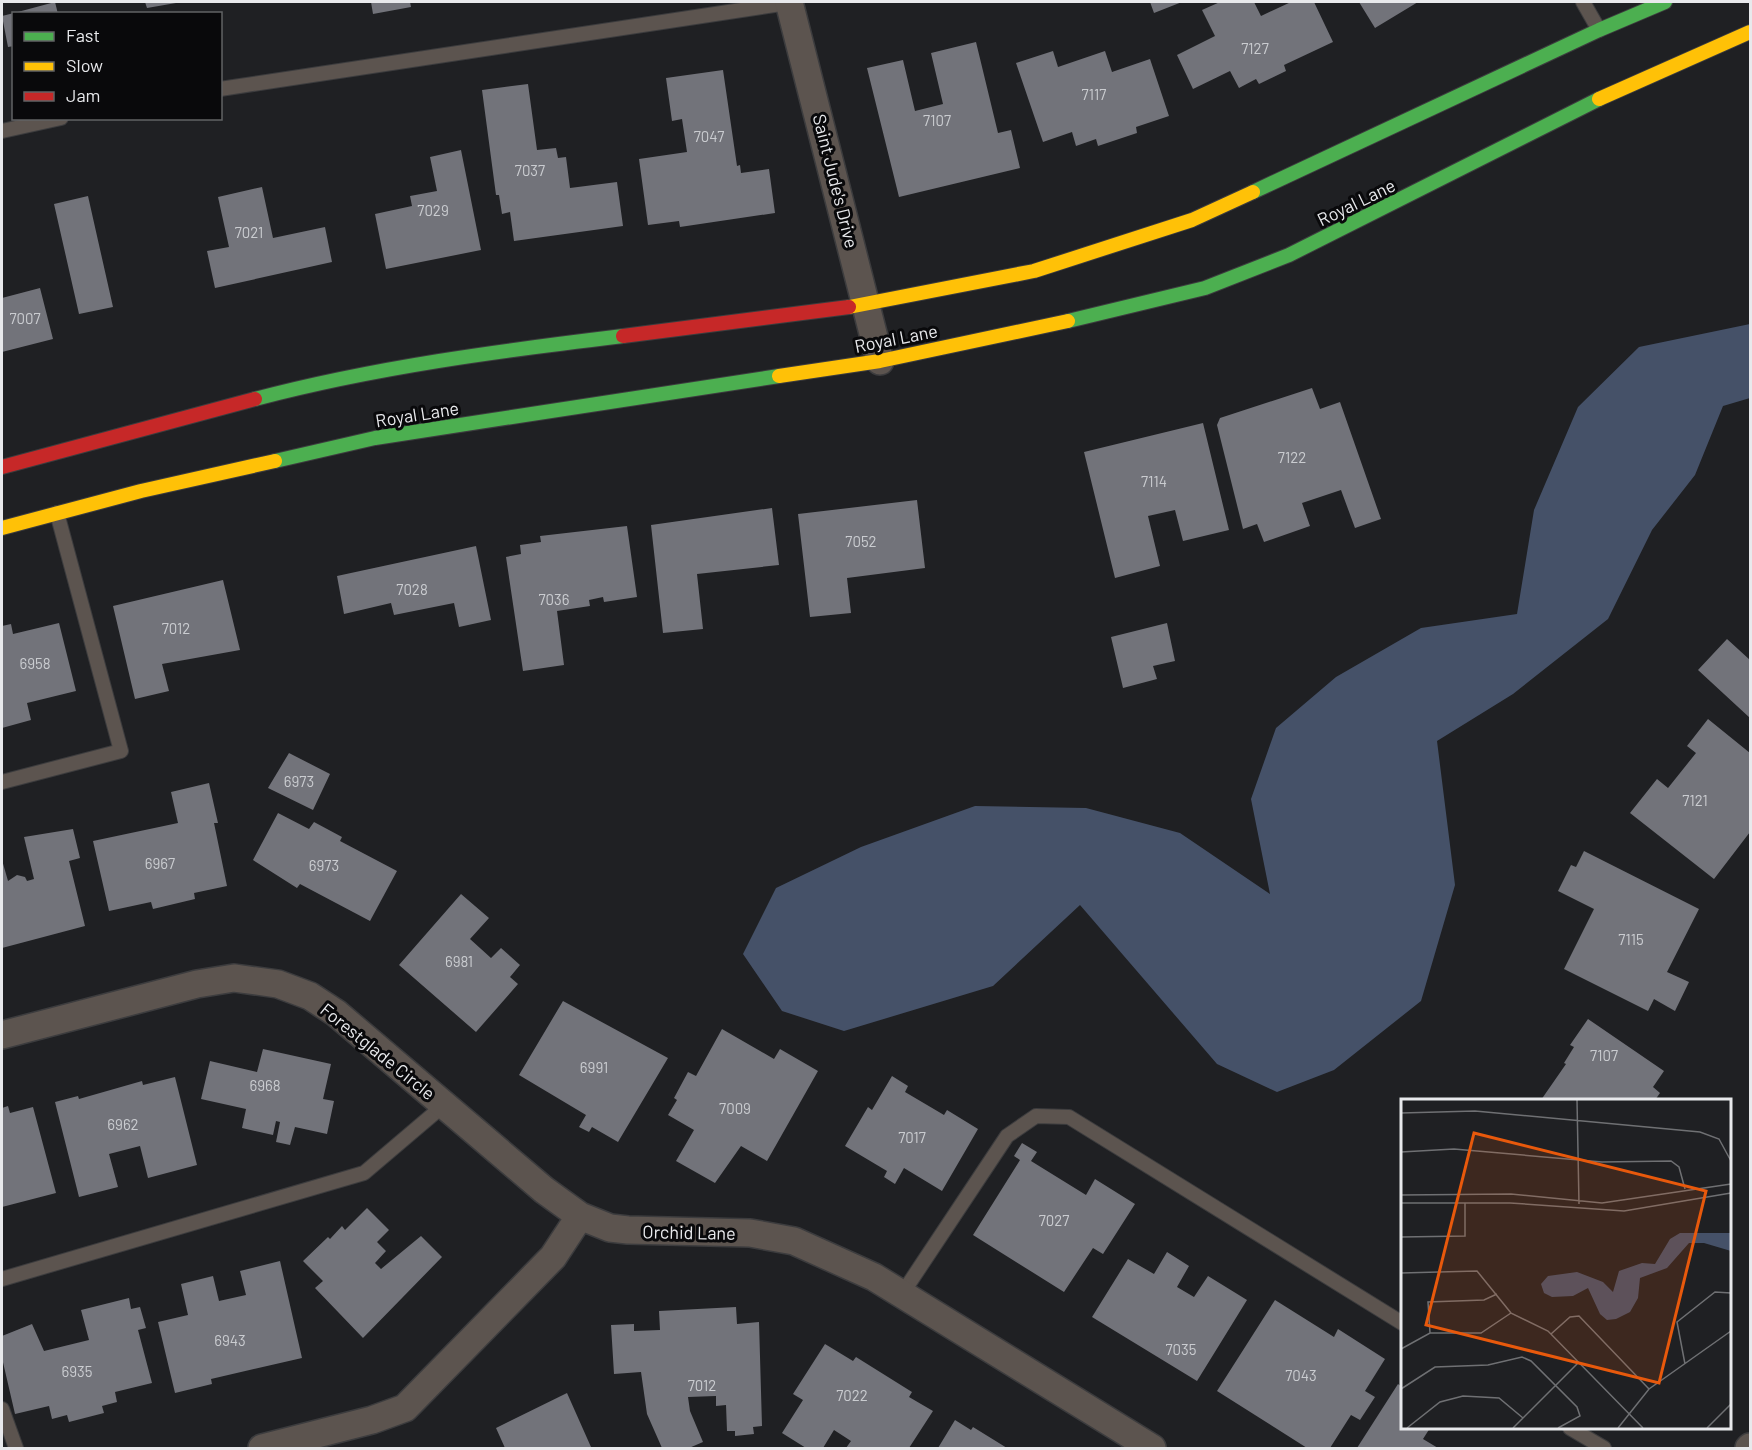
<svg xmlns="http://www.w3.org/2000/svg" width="1752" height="1450" font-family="Barlow,sans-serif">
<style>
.water{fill:#455168}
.building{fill:#72737a}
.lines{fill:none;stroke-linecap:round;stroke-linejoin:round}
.lane-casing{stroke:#3c3c3e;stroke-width:16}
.street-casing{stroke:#3c3c3e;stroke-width:30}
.fast-casing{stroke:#3c3c3e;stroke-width:16}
.slow-casing{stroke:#3c3c3e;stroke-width:16}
.jam-casing{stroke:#3c3c3e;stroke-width:16}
.lane{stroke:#5c544f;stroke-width:14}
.street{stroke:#5c544f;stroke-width:27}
.fast{stroke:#4caf50;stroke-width:14}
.slow{stroke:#ffc107;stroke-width:14}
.jam{stroke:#c62828;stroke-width:14}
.labels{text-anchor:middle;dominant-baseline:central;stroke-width:6;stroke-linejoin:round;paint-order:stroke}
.number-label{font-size:15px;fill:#caccd0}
.street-label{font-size:18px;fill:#e8e9ec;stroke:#09090b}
.inset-road{fill:none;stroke:#6f7073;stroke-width:1.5}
.view{fill:#e8590c;fill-opacity:0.15;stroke:#e8590c;stroke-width:3}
.inset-edge{fill:none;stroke:#e8e9ec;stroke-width:3}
</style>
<rect width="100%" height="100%" fill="#1f2023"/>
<!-- water -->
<path class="water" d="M1750 324V398L1723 406 1695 475 1652 530 1608 619 1513 694 1437 741 1455 885 1421 1001 1334 1070 1277 1092 1217 1064 1080 905 993 986 844 1031 782 1011 743 954 776 888 861 847 975 806 1086 808 1180 833 1270 894 1251 799 1276 728 1336 677 1421 628 1517 614 1534 510 1578 407 1639 347Z"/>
<!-- building -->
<path class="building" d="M55 2 58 14H14V13Z
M145 2H176V3L147 8Z
M371 2H410L411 7 373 14Z
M1150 2H1182L1154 13Z
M1220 2H1254L1261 16 1291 2H1314L1333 42 1284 65 1286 71 1259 84 1256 79 1239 88 1230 71 1193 89 1177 55 1215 36 1202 10Z
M1359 2H1418L1375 28Z
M14 13V46L8 47 2 16Z
M976 42 998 133 1011 130 1020 168 899 197 867 68 903 60 915 111 943 104 931 53Z
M1053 51 1058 67 1105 51 1112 72 1150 59 1169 116 1136 127 1137 133 1098 146 1096 139 1076 146 1072 132 1043 142 1016 63Z
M723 70 737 166 740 165 741 173 769 169 775 213 680 227 679 221 648 225 639 159 687 152 682 119 672 121 666 78Z
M528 84 537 150 556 148 558 158 566 157 570 188 617 182 623 226 514 241 510 212 502 214 499 195H496L482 90Z
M461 150 481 250 386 269 375 214 412 206 410 196 437 191 430 157Z
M262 187 273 238 325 227 332 262 215 288 207 251 229 247 218 197Z
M88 196 113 307 79 314 54 204Z
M40 288 53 339 2 352V298Z
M1312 388 1320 409 1340 402 1381 519 1355 528 1341 490 1302 503 1310 526 1264 542 1257 524 1243 529 1217 425 1220 418Z
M1203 423 1229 530 1183 541 1175 510 1148 516 1160 566 1115 578 1084 452Z
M917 500 925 568 847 578 851 613 810 617 798 514Z
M772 508 779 565 697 574 703 629 663 633 651 525Z
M627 526 637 597 604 602 603 597 589 600 590 606 557 611 564 665 523 671 506 557 521 554 520 545 541 542 540 536Z
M476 546 491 620 459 627 454 603 394 615 391 603 344 614 337 576Z
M223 580 240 650 162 664 169 691 135 699 113 606Z
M59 623 76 691 27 703 31 720 2 728V626L11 624 13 634Z
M1167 623 1175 661 1153 666 1157 679 1123 688 1111 637Z
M1727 639 1750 660V718L1698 670Z
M1708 719 1750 753V832L1714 879 1630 813 1657 779 1668 788 1696 753 1687 746Z
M289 753 330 774 313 810 268 788Z
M209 783 218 823H214L227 886 194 893 195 899 153 909 151 902 109 911 93 841 178 823 171 792Z
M278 813 309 829 314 822 342 837 340 841 397 871 370 921 300 884 297 888 253 860Z
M73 829 80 858 69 861 85 926 2 948V860L8 881 17 875 25 877 27 881 34 879 24 837Z
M1584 851 1699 909 1667 972 1689 982 1675 1011 1654 999 1648 1011 1564 969 1594 909 1558 891 1571 865 1576 867Z
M461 894 489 918 470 939 491 958 501 948 520 965 510 977 518 984 476 1032 399 965Z
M563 1001 668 1058 618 1142 592 1127 589 1132 579 1127 586 1115 519 1075Z
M1588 1019 1664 1071 1653 1087 1660 1093 1655 1100H1541L1566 1064 1564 1063 1574 1047 1570 1045Z
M722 1029 774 1059 780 1049 818 1071 767 1161 741 1146 715 1183 676 1161 694 1130 668 1115 677 1100 674 1098 688 1072 696 1076Z
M263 1049 331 1064 323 1099 334 1101 327 1134 295 1127 290 1145 276 1142 280 1122 276 1121 273 1135 242 1128 246 1109 201 1099 210 1061 257 1072Z
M892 1076 908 1086 905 1092 944 1115 947 1110 978 1129 942 1191 904 1168 895 1184 884 1177 887 1171 845 1146 868 1107 872 1110Z
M175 1077 197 1165 148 1178 140 1146 109 1154 118 1187 79 1197 55 1102 78 1096 79 1099 142 1081 143 1085Z
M8 1106 10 1113 33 1107 56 1193 2 1207V1108Z
M1022 1143 1037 1152 1031 1161 1086 1195 1095 1179 1135 1204 1103 1254 1093 1248 1064 1292 973 1235 1020 1160 1014 1156Z
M367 1208 389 1230 377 1242 386 1251 375 1263 381 1269 421 1236 442 1257 363 1338 315 1288 323 1281 303 1261 328 1237 330 1239 342 1226 345 1230Z
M1167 1252 1189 1266 1177 1287 1194 1297 1208 1276 1247 1300 1197 1381 1092 1317 1128 1259 1154 1274Z
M280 1261 302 1358 211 1379 212 1384 175 1393 158 1322 188 1315 181 1284 213 1276 219 1301 246 1295 240 1271Z
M129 1298 131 1309 140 1307 146 1328 138 1330 152 1383 115 1392 117 1402 102 1406 104 1413 69 1422 67 1415 52 1419 49 1406 15 1414 2 1358V1336L32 1324 44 1351 89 1340 81 1310Z
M1275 1300 1334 1337 1338 1329 1385 1359 1365 1391 1375 1397 1360 1420 1351 1415 1330 1448H1307L1217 1391Z
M736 1307 737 1324 759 1322 762 1426 753 1427 754 1434 735 1436V1431H727L726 1405 716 1406V1396L688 1397 690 1411 703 1442 689 1448H662L647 1414 641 1372 614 1374 611 1325 634 1324V1331L660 1330 659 1311Z
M825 1344 853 1361 856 1357 912 1392 909 1397 933 1411 909 1448H846L851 1441 834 1430 823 1448H806L782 1433 803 1400 793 1394Z
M1398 1384 1402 1387V1428H1430L1423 1439 1438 1448H1357Z
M567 1393 591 1447 505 1448 496 1428Z
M955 1420 971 1430 973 1427 1007 1448H938Z"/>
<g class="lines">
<!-- lane casing -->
<g class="lane-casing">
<path id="lane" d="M1583 2 1599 30
M220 89 794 2
M2 131 61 118
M2 782 121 751 57 513
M2 1279 364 1173 444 1105
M902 1294 1007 1136 1036 1116 1069 1117 1402 1323
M2 1409 16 1448
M1570 1428 1604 1448"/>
</g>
<!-- street casing -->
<g class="street-casing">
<path id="street" d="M789 2 880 361
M2 1035 197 984 234 978 278 984 310 996 336 1013 544 1190 580 1216
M262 1448 372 1420 405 1408 553 1257 580 1216 610 1228 628 1230 750 1233 794 1241 874 1277 1152 1448
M1749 1448 1750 1447"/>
</g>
<!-- fast casing -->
<g class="fast-casing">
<path id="fast" d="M1253 192 1599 30 1665 2
M1068 321 1205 288 1289 255 1599 99
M255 399C376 367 499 351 623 336
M275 461 375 438 779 376"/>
</g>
<!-- slow casing -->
<g class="slow-casing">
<path id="slow" d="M1599 99 1750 32
M849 307 1034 271 1192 220 1253 192
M779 376 880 361 1068 321
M2 528 141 491 275 461"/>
</g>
<!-- jam casing -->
<g class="jam-casing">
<path id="jam" d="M623 336 849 307
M2 467 255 399"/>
</g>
<!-- lane -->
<use href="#lane" class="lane"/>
<!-- street -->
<use href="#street" class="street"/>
<!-- fast -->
<use href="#fast" class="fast"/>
<!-- slow -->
<use href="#slow" class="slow"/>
<!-- jam -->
<use href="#jam" class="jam"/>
</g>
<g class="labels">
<!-- number labels -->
<g class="number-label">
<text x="1255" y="48">7127</text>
<text x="1094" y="94">7117</text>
<text x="937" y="120">7107</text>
<text x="709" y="136">7047</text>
<text x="530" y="170">7037</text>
<text x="433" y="210">7029</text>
<text x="249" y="232">7021</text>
<text x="25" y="318">7007</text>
<text x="1292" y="457">7122</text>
<text x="1154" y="481">7114</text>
<text x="861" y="541">7052</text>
<text x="412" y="589">7028</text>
<text x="554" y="599">7036</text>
<text x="176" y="628">7012</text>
<text x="35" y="663">6958</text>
<text x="299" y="781">6973</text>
<text x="1695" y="800">7121</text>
<text x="160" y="863">6967</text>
<text x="324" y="865">6973</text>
<text x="1631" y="939">7115</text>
<text x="459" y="961">6981</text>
<text x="1604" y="1055">7107</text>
<text x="594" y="1067">6991</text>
<text x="265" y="1085">6968</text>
<text x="735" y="1108">7009</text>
<text x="123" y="1124">6962</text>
<text x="912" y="1137">7017</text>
<text x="1054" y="1220">7027</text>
<text x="230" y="1340">6943</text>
<text x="1181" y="1349">7035</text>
<text x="77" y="1371">6935</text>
<text x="1301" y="1375">7043</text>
<text x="702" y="1385">7012</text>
<text x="852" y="1395">7022</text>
</g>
<!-- street labels -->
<g class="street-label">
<text transform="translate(836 181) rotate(76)">Saint Jude's Drive</text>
<text transform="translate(1356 202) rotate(-26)">Royal Lane</text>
<text transform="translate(896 338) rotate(-11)">Royal Lane</text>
<text transform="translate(417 414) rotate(-9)">Royal Lane</text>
<text transform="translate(378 1051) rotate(39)">Forestglade Circle</text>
<text transform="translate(689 1232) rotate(1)">Orchid Lane</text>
</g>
</g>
<!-- overview -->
<g transform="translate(1401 1099)">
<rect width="330" height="330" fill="#1f2023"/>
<path d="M279 134H330V152L303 144H288L266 169 239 179 237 199 229 213 215 220 206 221 199 215 187 189 172 197 151 198 143 194 140 185 147 177 176 173 202 183 212 193 218 172 241 164 254 165 269 140Z" fill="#455168"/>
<path class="inset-road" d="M176 1 178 105M0 14 74 12 299 33 318 40 330 62M0 53 53 50 201 63 270 62 278 68 284 90M0 96 110 95 201 104 330 85M0 104H109L223 112 330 94M0 138 64 137V104M0 174 76 172 110 214M29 234 27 203 83 201 96 195M150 235 169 218 178 217 248 290M0 250 29 234H80L110 214 147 232 242 329M284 265 276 223 314 193 330 194M0 290 34 268 87 266 121 258 130 262 176 308 179 317 157 329M6 329 39 303 62 297 98 299 122 319M112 329 178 263M217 329 248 290 330 232M306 329 330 305"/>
<path class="view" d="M73 34 305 92 258 284 25 226Z"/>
<rect width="330" height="330" class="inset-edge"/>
</g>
<!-- border -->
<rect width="1752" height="1450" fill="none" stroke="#e8e9ec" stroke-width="6"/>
<!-- legend -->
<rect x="12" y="12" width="210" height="108" fill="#09090b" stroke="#626365" stroke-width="1.5"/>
<rect x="24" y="32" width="30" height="9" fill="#4caf50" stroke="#626365" stroke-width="1.5"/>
<text x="66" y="42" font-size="18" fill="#e8e9ec">Fast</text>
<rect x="24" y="62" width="30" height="9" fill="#ffc107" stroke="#626365" stroke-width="1.5"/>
<text x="66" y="72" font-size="18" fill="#e8e9ec">Slow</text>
<rect x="24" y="92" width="30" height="9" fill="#c62828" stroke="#626365" stroke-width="1.5"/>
<text x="66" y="102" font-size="18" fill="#e8e9ec">Jam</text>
</svg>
